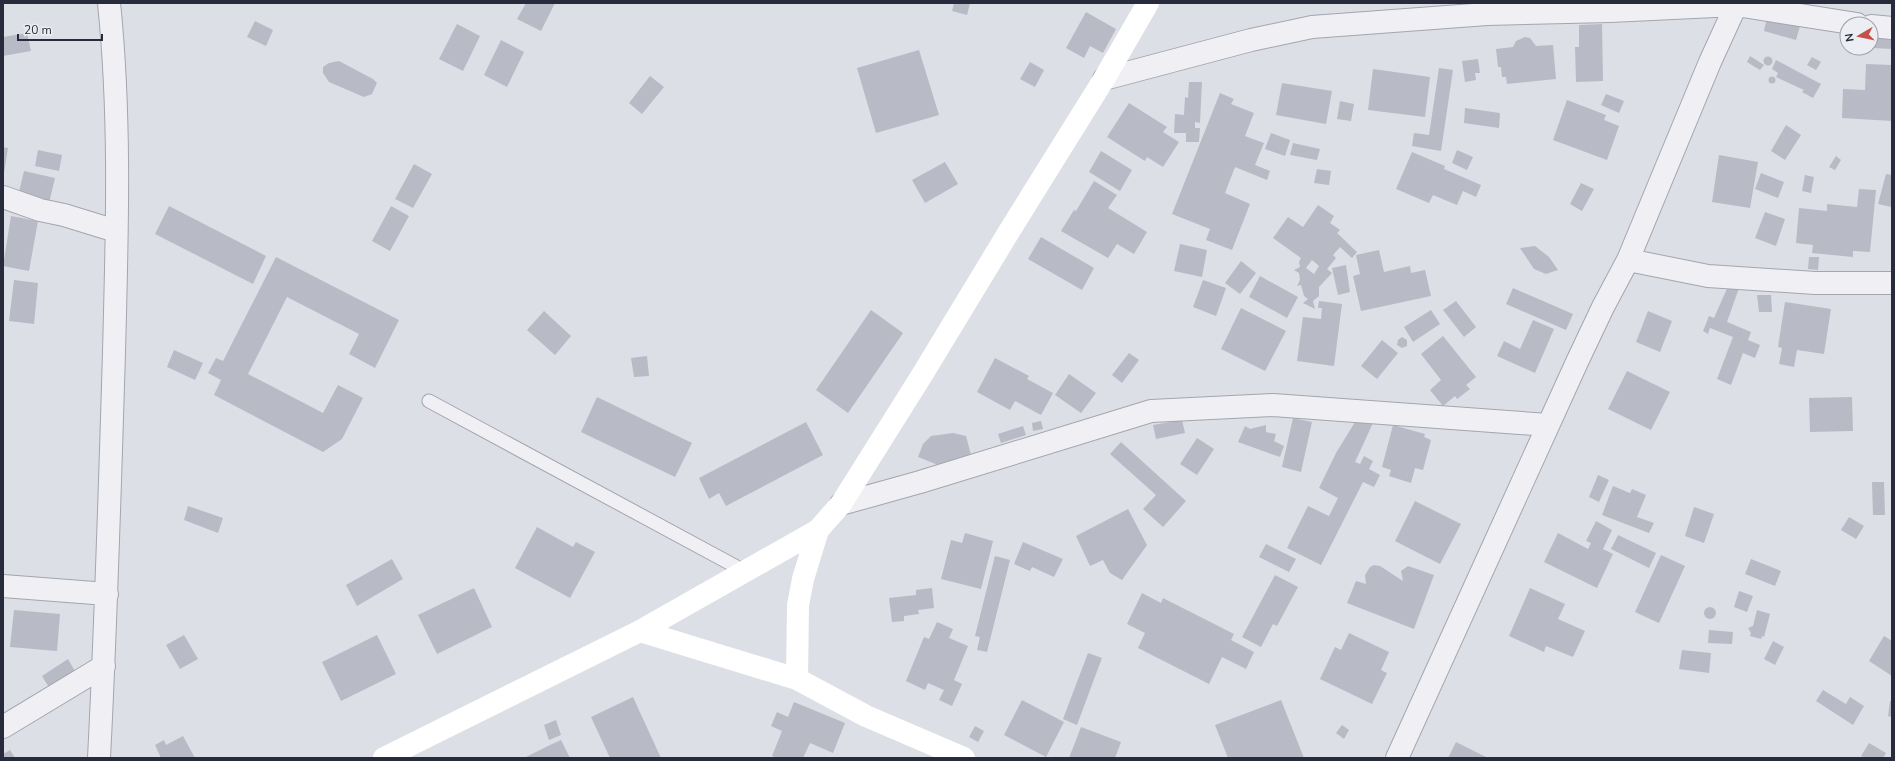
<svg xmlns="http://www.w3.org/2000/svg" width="1895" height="761" font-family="'Nunito Sans',sans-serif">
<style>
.building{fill:#b8bac5;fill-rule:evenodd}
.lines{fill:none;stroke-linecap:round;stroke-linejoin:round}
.lane-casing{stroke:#a3a5af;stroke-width:15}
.street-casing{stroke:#a3a5af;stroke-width:24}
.lane{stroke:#f0f0f4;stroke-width:13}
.street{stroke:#f0f0f4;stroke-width:22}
.secondary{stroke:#fff;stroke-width:22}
</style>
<rect width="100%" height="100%" fill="#dddfe6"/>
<!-- building -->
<path class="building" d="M526 3H555L541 31 517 19Z
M954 3H970L967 15 952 11Z
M1086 12 1116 29 1103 53 1090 46 1084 58 1066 48Z
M1767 17 1800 26 1796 40 1764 31Z
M255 21 273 30 266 46 247 37Z
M457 24 480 36 463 71 439 59Z
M1602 24 1603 81 1576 82 1575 47H1579V25Z
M27 33 31 51 3 56V37Z
M1874 36 1892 37V49L1873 48Z
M1525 37 1530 38 1536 46 1553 45 1556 79 1507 84 1506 77H1502L1501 67H1498L1496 49 1513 47 1516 41Z
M501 40 524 52 507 87 484 75Z
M919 50 939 115 876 133 857 68Z
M1750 56 1764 65 1760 70 1747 62Z
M1763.5 61a4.5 4.5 0 1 1 9 0a4.5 4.5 0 1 1-9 0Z
M1812 57 1821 62 1816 70 1807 65Z
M1478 59 1480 73H1475L1476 80 1465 82 1462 61Z
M1776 60 1821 84 1813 98 1802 92 1804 90 1776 77 1778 73 1772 69Z
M339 61 373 79 377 83 372 94 364 97 329 82 323 73V67L329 63Z
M1030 62 1044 70 1035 87 1020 79Z
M1866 64 1892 65V121L1842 118 1843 89 1865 90Z
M1439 68 1453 70 1441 151 1412 146 1414 133 1429 135Z
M1373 69 1430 77 1425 117 1368 110Z
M650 76 664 87 642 114 629 103Z
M1768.5 80a3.5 3.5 0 1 1 7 0a3.5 3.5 0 1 1-7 0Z
M1189 82H1202L1200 123 1195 122V128H1200L1199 142H1186V133H1174L1175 114 1184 115 1185 97 1188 98Z
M1282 83 1332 91 1326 124 1276 115Z
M1220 93 1234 99 1231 104 1254 113 1245 136 1264 143 1255 165 1270 171 1267 180 1235 167 1225 193 1250 204 1232 250 1206 240 1210 229 1172 214Z
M1606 94 1624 101 1619 113 1601 105Z
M1567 100 1606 115 1604 120 1619 126 1607 160 1553 140Z
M1340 101 1354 104 1351 121 1337 119Z
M1129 103 1167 127 1163 132 1179 142 1163 167 1147 157 1145 161 1107 137Z
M1465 108 1500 113 1499 128 1464 123Z
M1786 125 1801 135 1785 160 1771 151Z
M1271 133 1290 140 1285 156 1265 149Z
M1293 143 1320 149 1317 160 1290 155Z
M3 147 8 148 4 173H3Z
M38 150 62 155 59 171 35 166Z
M1457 150 1473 157 1467 170 1452 163Z
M1101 151 1132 170 1120 191 1089 172Z
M1412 152 1445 166 1444 169 1481 185 1476 197 1463 191 1457 205 1433 195 1429 203 1396 189Z
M1719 155 1758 162 1750 208 1712 202Z
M1836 156 1841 160 1835 170 1829 167Z
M945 162 958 184 925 203 912 180Z
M414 164 432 174 413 208 395 199Z
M1317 169 1331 171 1329 185 1314 183Z
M24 171 55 178 49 203 18 196Z
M1761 173 1784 182 1778 198 1755 189Z
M1886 174 1892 175 1891 207 1878 204Z
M1805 175 1814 177 1811 193 1802 191Z
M1094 181 1117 195 1108 208 1147 232 1134 254 1117 244 1108 258 1061 231 1074 210 1076 211Z
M1581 183 1594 189 1582 211 1570 204Z
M1859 189 1876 190 1870 252 1853 251V257L1812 253 1813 245 1796 243 1799 208 1827 211V204L1857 207Z
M1318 205 1334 216 1330 223 1340 230 1337 233 1357 252 1352 258 1340 247 1333 255 1336 258 1327 269 1332 273 1319 287V296L1313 301 1315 309 1303 303 1308 299 1304 296 1301 285 1297 286 1300 280 1299 273 1294 270 1300 267 1299 262 1301 258 1273 238 1288 217 1303 227ZM1312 260 1319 266 1314 274 1306 268Z
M169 206 266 256 253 284 155 234Z
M391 206 409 216 390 251 372 241Z
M1765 212 1785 219 1776 246 1755 238Z
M11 216 38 221 29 271 3 266Z
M1041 237 1094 268 1082 290 1028 259Z
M1180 244 1207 250 1202 277 1174 271Z
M1535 246 1549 257 1558 270 1546 274 1534 269 1520 248Z
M1379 250 1384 272 1410 266 1411 273 1425 270 1431 296 1361 311 1353 276 1360 274 1356 255Z
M276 257 399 320 375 368 349 354 359 334 287 297 248 374 323 413 338 385 363 398 342 439 323 452 214 395 221 380 208 373 216 358 223 361Z
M1809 257H1819L1818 270 1808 269Z
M1241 261 1256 273 1240 294 1225 283Z
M1346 265 1350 292 1338 295 1332 268Z
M1260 276 1298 297 1287 318 1249 297Z
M14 280 38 283 34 324 9 321Z
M1203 280 1226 288 1216 316 1193 307Z
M1729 284 1739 288 1727 322 1751 332 1748 340 1760 345 1755 358 1743 353 1731 385 1717 379 1733 337 1710 328 1708 334 1703 331 1709 316 1714 318Z
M1513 288 1573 314 1566 330 1506 304Z
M1757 295H1771L1772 312H1759Z
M1319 301 1342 304 1334 366 1297 361 1303 317 1321 319 1322 308H1318Z
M1456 301 1476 327 1464 337 1443 310Z
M1785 302 1831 309 1824 354 1797 350 1794 367 1779 364 1782 348 1778 347Z
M1241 308 1286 331 1265 371 1221 349Z
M871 310 903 333 848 413 816 390Z
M1431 310 1440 324 1413 342 1404 327Z
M544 311 571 336 555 355 527 330Z
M1648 311 1672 321 1660 352 1636 342Z
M1533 320 1554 329 1535 373 1497 356 1504 341 1520 349Z
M1443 336 1476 377 1466 385 1470 389 1457 399 1455 396 1443 406 1430 390 1441 380 1421 354Z
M1402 337 1407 340V346L1402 348 1397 345 1398 340Z
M1382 340 1398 353 1377 379 1361 366Z
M174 350 203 363 195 380 167 367Z
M1129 353 1139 360 1122 383 1112 375Z
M647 356 649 376 634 377 631 358Z
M995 358 1029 376 1027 379 1053 393 1041 415 1015 401 1010 410 977 392Z
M1627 371 1670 392 1651 430 1608 409Z
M1069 374 1096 393 1081 413 1055 395Z
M597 397 692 443 675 477 581 432Z
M1852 397 1853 431 1810 432 1809 398Z
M1293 418 1312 422 1301 472 1282 467Z
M1182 420 1185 433 1156 439 1153 425Z
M1041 421 1043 429 1033 431 1032 423Z
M806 422 823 455 726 506 719 493 709 499 699 478Z
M1355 422 1373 423 1355 462 1360 464 1364 456 1373 461 1369 469 1380 475 1374 487 1363 482 1321 565 1287 548 1308 506 1329 516 1338 498 1319 488 1336 453Z
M1266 425V432L1276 434 1274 441 1284 446 1280 457 1238 442 1245 426 1250 429Z
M1393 425 1425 434 1424 437 1431 440 1423 470 1415 468 1411 483 1389 476 1391 470 1382 467Z
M1023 426 1026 435 1001 443 998 434Z
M953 433 966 436 971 455 943 467 918 457 923 444 931 436Z
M1197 438 1214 449 1197 475 1180 464Z
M1121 442 1186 501 1163 527 1143 509 1156 495 1110 454Z
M1598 475 1609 480 1599 502 1589 497Z
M1872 482H1884L1885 515H1873Z
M1613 486 1630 493 1632 489 1646 495 1637 517 1654 523 1649 533 1602 515Z
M1415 501 1461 524 1440 564 1395 541Z
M188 506 223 518 218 533 184 520Z
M1694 507 1714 514 1704 543 1685 536Z
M1128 509 1147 545 1122 580 1110 573 1103 560 1090 566 1076 536Z
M1849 517 1864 526 1856 539 1841 530Z
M1596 521 1612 530 1603 549 1613 554 1597 588 1544 562 1558 533 1588 549 1591 543 1586 541Z
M537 527 573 547 576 542 595 552 570 598 515 568Z
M965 533 993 541 981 589 941 579 951 540 962 543Z
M1618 535 1656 553 1649 568 1611 549Z
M1023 542 1063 559 1054 577 1032 567 1030 571 1014 564Z
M1266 544 1296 559 1289 572 1259 557Z
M1661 555 1685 566 1659 623 1635 612Z
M995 556 1010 560 987 652 977 650 980 637 975 636Z
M392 559 403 579 357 606 346 585Z
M1751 559 1781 571 1775 586 1745 574Z
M1374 565 1380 566 1403 581 1401 571 1408 566 1434 575 1414 629 1347 603 1356 581 1366 584 1365 575 1370 567Z
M1275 575 1298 587 1277 626 1273 624 1261 647 1242 637Z
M474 588 492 627 437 654 418 615Z
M932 588 934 608 918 610 919 614 904 616V621L892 622 889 598 916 595V590Z
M1530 588 1565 604 1558 619 1585 631 1573 657 1546 646 1544 652 1509 636Z
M1739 591 1753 596 1747 612 1734 607Z
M1142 593 1161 603 1163 598 1234 634 1231 640 1254 652 1246 669 1222 657 1209 684 1138 648 1145 633 1127 624Z
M1704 613a6 6 0 1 1 12 0a6 6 0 1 1-12 0Z
M14 610 60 614 57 651 10 647Z
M1757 610 1770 614 1764 637 1762 636 1761 639 1750 636 1751 633 1748 628 1753 626Z
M937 622 953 629 949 638 968 646 954 680 962 684 952 706 939 700 944 690 928 683 925 690 906 681 924 637 929 639Z
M1709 630 1733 632 1732 644 1708 643Z
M1349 633 1389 652 1381 670 1387 673 1372 704 1320 679 1335 647 1341 650Z
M184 635 198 659 180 669 166 645Z
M377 635 396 674 341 701 322 662Z
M1884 636 1892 641V676L1869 661Z
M1773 641 1784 647 1775 665 1764 659Z
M1682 650 1711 653 1709 673 1679 669Z
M1088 653 1102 658 1077 725 1063 719Z
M68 659 76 673 50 689 42 676Z
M1823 690 1846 704 1850 697 1864 706 1853 725 1816 701Z
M633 697 638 708 661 758H610L591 717Z
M1022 700 1064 722 1046 757 1004 735Z
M1281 700 1304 758H1228L1215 725Z
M1890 701H1892V717L1888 716Z
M794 702 845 723 833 753 810 743 803 758H776L772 756 782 731 771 726 777 712 788 717Z
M556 720 561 735 549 740 544 725Z
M1342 725 1349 730 1344 739 1336 733Z
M975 726 984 731 978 742 969 737Z
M1081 727 1121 742 1115 758H1069Z
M183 736 195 758H161L155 745 164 740 166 745Z
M561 740 570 758H524L550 745Z
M1456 742 1488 758H1448Z
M1869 743 1886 753 1883 758H1865L1861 756Z
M10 750 15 758H3V754Z"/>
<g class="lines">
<!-- lane casing -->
<g class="lane-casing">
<path id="lane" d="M429 401 746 572"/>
</g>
<!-- street casing -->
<g class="street-casing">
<path id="street" d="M1871 26 1892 28
M1104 79 1251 40 1312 27 1487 14 1610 11 1736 5 1857 24
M3 197 40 210 64 215 116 231
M1628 260 1708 276 1815 283H1892
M841 504 920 482 1151 411 1273 405 1548 425
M3 586 107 594
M3 727 104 666
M99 758C106 623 110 487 114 352 117 236 121 119 109 3
M1397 758 1577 362 1603 307 1628 260 1710 62 1737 3"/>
</g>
<!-- lane -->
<use href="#lane" class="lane"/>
<!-- street -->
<use href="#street" class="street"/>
<!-- secondary -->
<path class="secondary" d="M640 631 797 679 866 716 964 758
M797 679 798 605 803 579 818 530
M384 758 640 631 818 530 841 504 922 375 1010 230 1104 79 1148 3"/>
</g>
<!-- border -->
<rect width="1895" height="761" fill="none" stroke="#282b3b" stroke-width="8"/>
<!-- north arrow -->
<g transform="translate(1859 36) rotate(261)"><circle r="19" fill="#eceef4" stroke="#9ea0aa"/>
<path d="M0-3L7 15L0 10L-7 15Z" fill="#c2514b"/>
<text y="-6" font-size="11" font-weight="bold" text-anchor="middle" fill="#282b3b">N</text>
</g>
<!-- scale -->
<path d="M18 34v6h84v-6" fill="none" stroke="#282b3b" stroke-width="2"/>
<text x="24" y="34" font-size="12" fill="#282b3b" stroke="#eceef4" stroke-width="3" paint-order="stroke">20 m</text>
</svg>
